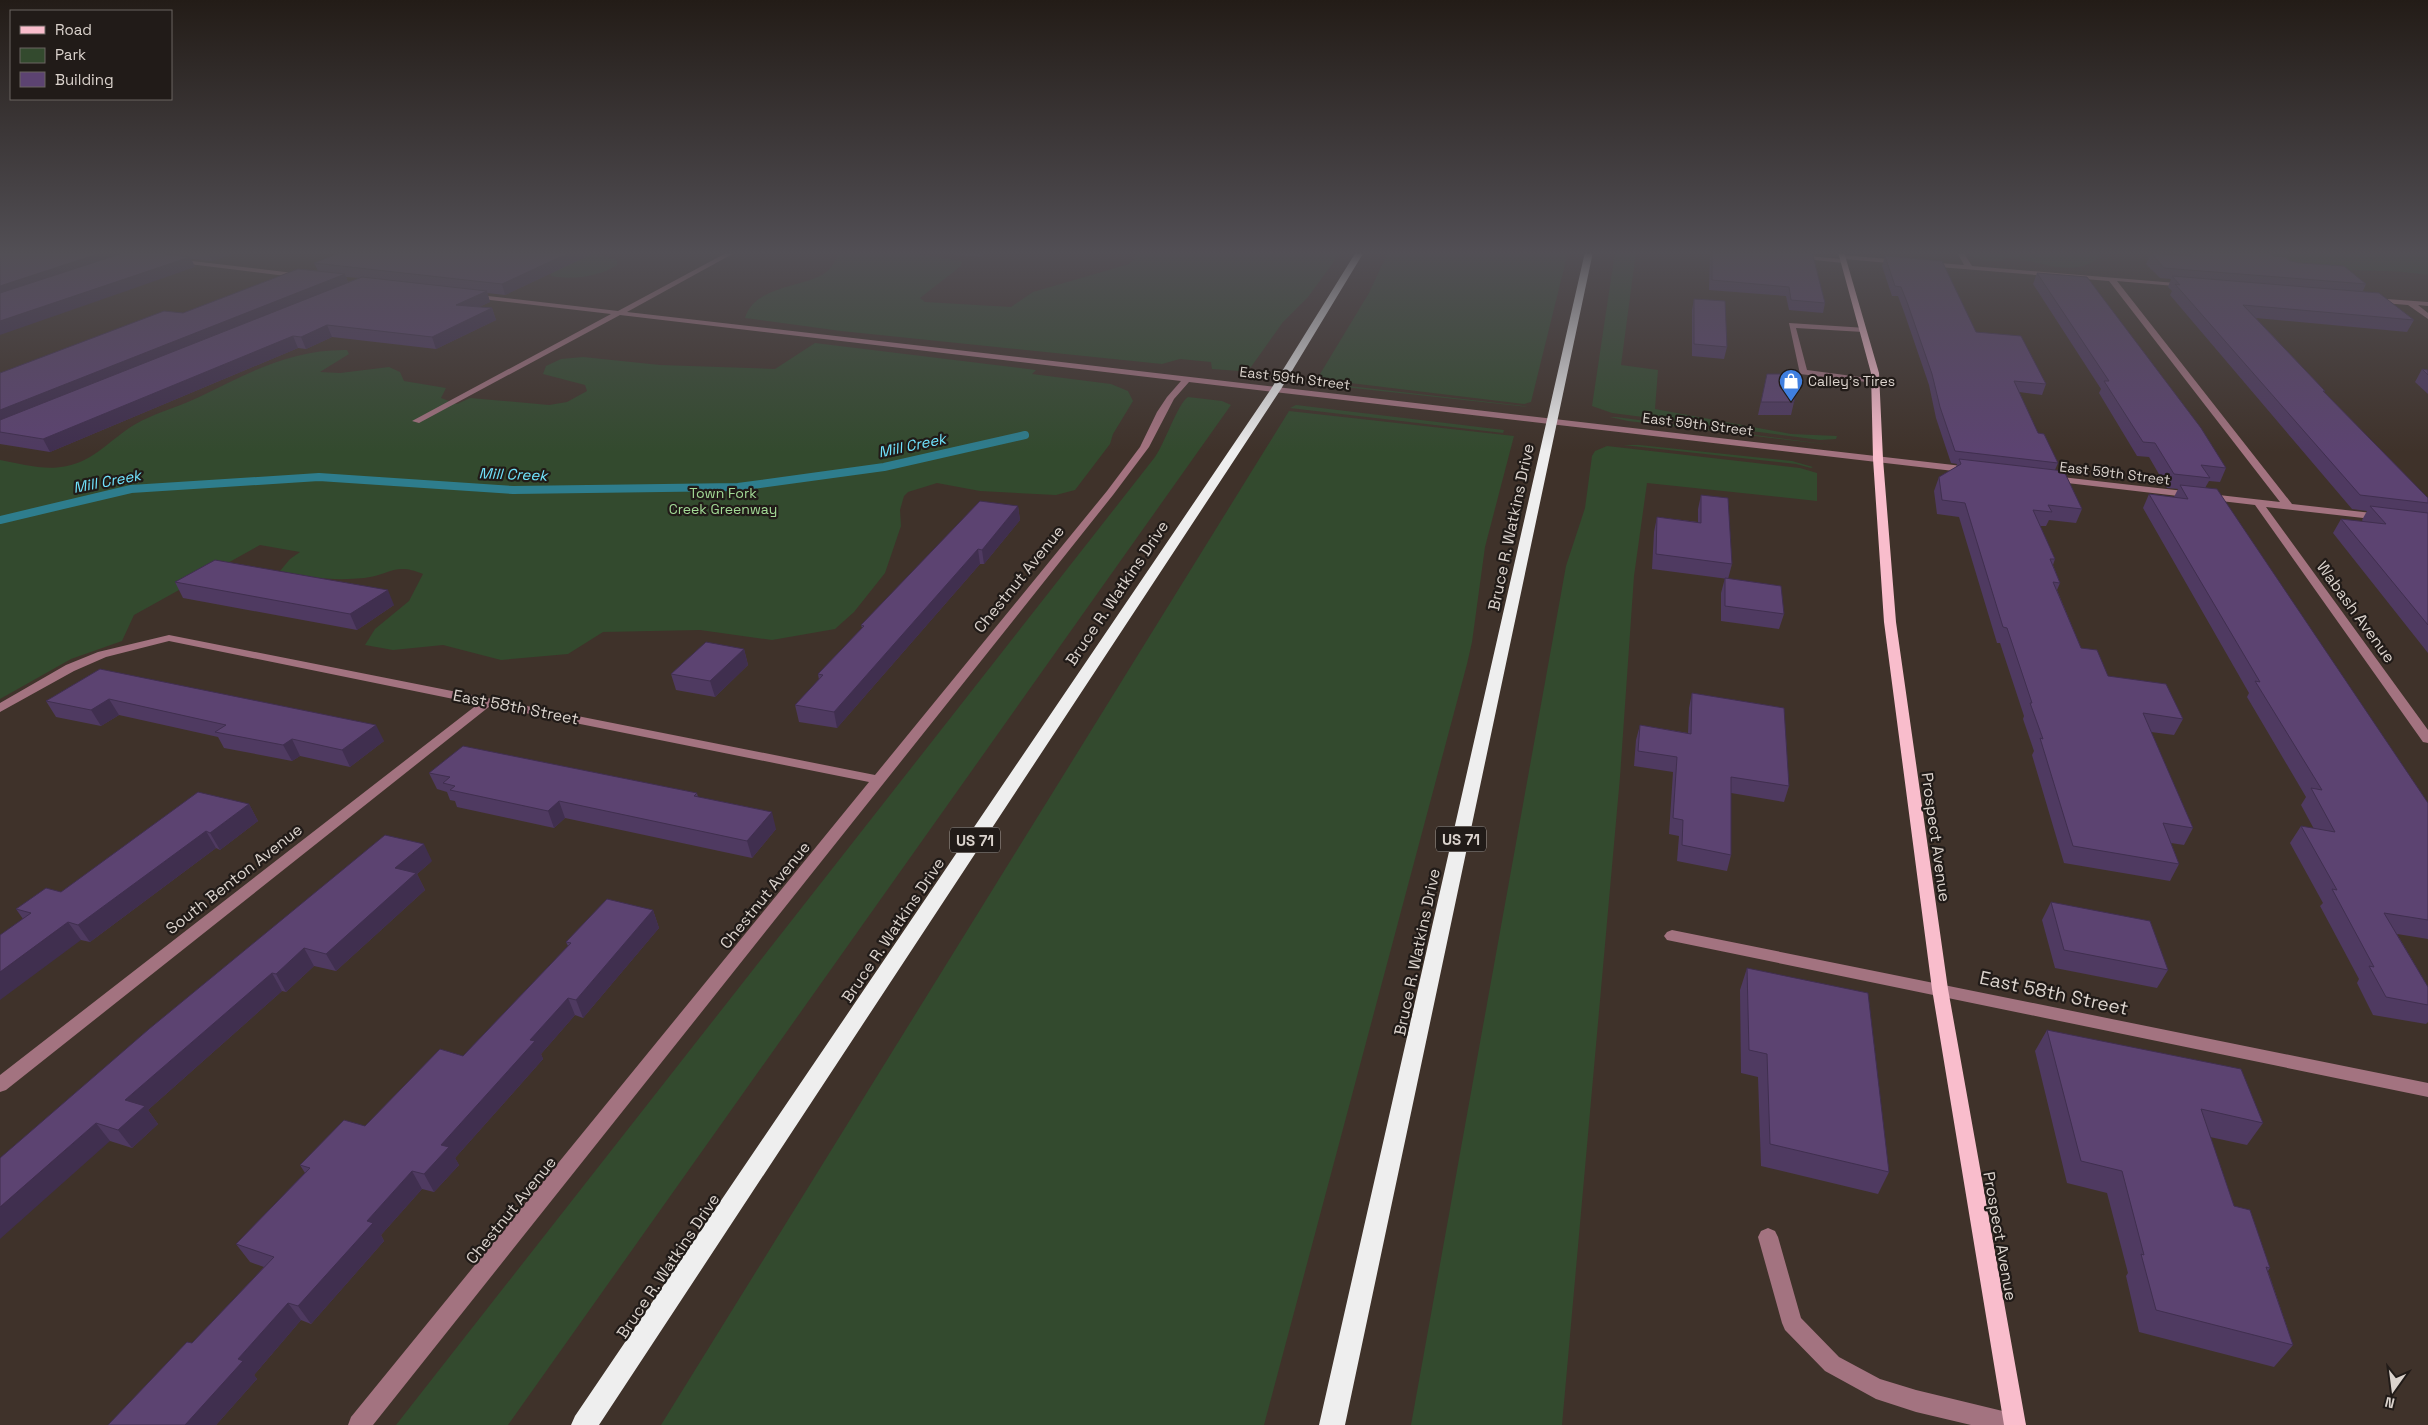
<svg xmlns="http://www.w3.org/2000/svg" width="2428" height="1425" font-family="'Space Grotesk',sans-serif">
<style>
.green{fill:#334a2e}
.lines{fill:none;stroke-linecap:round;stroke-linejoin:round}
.stream{stroke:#2e7d8d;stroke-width:8}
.minor{fill:#a37380;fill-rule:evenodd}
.major{fill:#f9bdcc;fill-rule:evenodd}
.highway{fill:#eee;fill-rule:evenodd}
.wall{fill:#4f3a61;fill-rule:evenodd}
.shaded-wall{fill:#402f4f}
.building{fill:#5c4371;stroke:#402f4f}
.labels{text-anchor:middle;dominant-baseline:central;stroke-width:4.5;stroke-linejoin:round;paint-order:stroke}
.far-street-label{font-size:14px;fill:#dbd3cd;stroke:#211b18}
.far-poi-label{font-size:14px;fill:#dbd3cd;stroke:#211b18;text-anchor:start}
.far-park-label{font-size:14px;fill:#a3da96;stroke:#211b18}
.far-water-label{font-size:15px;font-style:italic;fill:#70e2fc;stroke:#211b18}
.shield{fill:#211b18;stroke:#a39c97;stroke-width:1}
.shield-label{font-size:15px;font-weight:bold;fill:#dbd3cd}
.street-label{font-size:16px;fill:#dbd3cd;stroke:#211b18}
.near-street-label{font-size:19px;fill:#dbd3cd;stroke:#211b18}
</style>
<rect width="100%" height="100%" fill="#3f322a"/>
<!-- green -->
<path class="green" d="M589 252 617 260V265C599 277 572 280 551 276L552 270Z
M842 252H903L962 261 961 266 920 298 925 302 1011 307 1033 292 1129 264 1140 252H1341L1308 297 1283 322 1251 367 1239 371 1212 369 1211 362 1180 359 1162 364 841 331 745 318C754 287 797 288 822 275 834 268 834 259 842 252Z
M1388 252H1568L1531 402 1524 404 1317 379 1369 293Z
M1615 252H1636L1621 365 1658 370 1655 409 1791 434 1837 436 1836 439 1820 440 1612 413 1592 406Z
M1967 252H2097L2100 257C2073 279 2041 261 2010 258 2005 257 2004 260 1999 261 1990 262 1977 259 1969 255Z
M2261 252H2428V275C2373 265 2313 279 2261 252Z
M815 343 1036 370 1032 374 1111 384 1128 391 1133 401 1113 434 1110 444 1075 490 1056 495 980 491 937 483 908 492 904 496 900 510 901 526 885 573 854 612 835 629 772 640 700 630 603 632 568 654 501 660 443 645 393 650 365 645 375 629 409 601 423 574C395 562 390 575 364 578 336 581 308 578 280 571L290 559 300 552 260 545 134 615 122 641 71 659 0 699V460C22 464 45 471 67 466 94 461 112 438 134 425 154 413 176 408 197 398 247 374 290 349 347 350L349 354 320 372 340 373 389 367 400 372 404 381 446 388 441 398 457 404 470 398 549 405 567 402 587 391 585 385 543 374 546 366 561 359 583 357 660 365 775 369Z
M1314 382 1524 406 1528 407 1316 384Z
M1188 397 1222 401 1231 405 508 1425H396L1155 457C1165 443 1178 403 1188 397Z
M1296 405 1504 430 1503 433 1290 408Z
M1289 411 1514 436 1485 547 1472 642 1467 664 1264 1425H661Z
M1610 417H1616L1832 445 1628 421Z
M1623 445H1639L1792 461 1813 467 1811 468 1796 464Z
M1607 446 1800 468 1817 473V501L1647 483 1634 576 1620 777 1562 1425H1411L1566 566 1585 508 1592 456 1595 451Z"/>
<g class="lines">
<!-- stream -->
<path class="stream" d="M0 520 131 489 319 477 513 490 738 487 884 467 1025 435"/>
<!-- minor -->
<path class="minor" d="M728 252H736L627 312 1971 467 1976 470 1971 473 1189 382 1174 399 1149 447 1113 495 373 1425H348L351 1417 869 782 490 706 6 1090 0 1092V1075L478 704 169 641 106 657 74 671 0 712V703L66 665 98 652 169 635 875 775 1107 491 1140 447 1157 412 1167 397 1181 381 620 315 419 423 412 421 611 314 473 298H470V294L618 311Z
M1957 252H1963L1972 266 2188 284 2190 285 2186 287 2117 281 2292 504 2381 514 2386 517 2381 520 2266 507 2428 730V743L2423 742 2255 505 2050 481V477L2053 476 2280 502 2109 281 1927 266 1924 264 1927 262 1964 265Z
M1798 255 1841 259 1839 257 1842 255 1900 260 1903 262 1900 264 1844 259 1846 261 1843 263 1796 258 1795 257Z
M175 259 302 274 305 276 302 278 173 262V260Z
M2373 298 2428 302V306L2418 305 2428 313V319L2408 305 2370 302 2369 300Z
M1789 323 1866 328V332H1863L1796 328 1807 370 1875 379 1879 381 1875 383 1800 374Z
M1672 930 2428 1083V1097L1667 940 1664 936 1667 932Z
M1768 1228 1775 1231 1778 1237 1801 1318 1839 1357 1880 1379 1916 1390 2015 1414 2023 1417 2026 1425H1971L1916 1412 1876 1399 1825 1371 1785 1330 1782 1323 1758 1237 1761 1231Z"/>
<!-- major -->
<path class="major" d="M1838 252H1844L1879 373 1883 459 1896 622 1948 989 2026 1425H2004L1932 989 1884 622 1873 459 1871 373Z"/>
<!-- highway -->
<path class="highway" d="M1356 252H1364L1281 389 599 1425H571L575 1416 1271 389Z
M1585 252H1593L1345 1425H1319Z"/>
</g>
<!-- wall -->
<path class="wall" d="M126 252H238L212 261 191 259 195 267 120 254Z
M493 252H596L505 295 487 293 490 302 479 307 492 308 496 320 436 349 332 337 306 349 298 348 50 452 0 444V373L183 313 318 271 314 263 490 253ZM346 277 359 278 348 282Z
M929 252H988L980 257Z
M1711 252H1812L1825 303 1823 313 1789 310 1786 296 1709 290 1710 256Z
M2179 252H2260L2366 284 2363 291 2414 320 2407 332 2256 318 2325 391 2324 392 2428 498V653L2333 533 2341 519 2363 522 2362 520 2367 511 2352 509 2170 295 2172 291 2168 287 2171 279 2160 278 2146 264 2151 253 2178 255Z
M1885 256 1976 332 2046 384 2042 395 2019 392 2038 433 2058 463 2055 470 2082 509 2076 523 2049 520 2046 526H2040L2055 559 2053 565 2060 583 2057 590 2081 648 2108 676 2183 719 2174 735 2151 732 2193 828 2184 845 2171 843 2179 864 2170 881 2064 863 2032 755 2034 751 2023 719 2024 716 2000 643H1997L1959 517 1937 514 1934 491 1939 477 1956 467 1957 464 1951 463 1936 418 1929 385 1904 312 1898 296H1892L1882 266Z
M2037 273 2226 468 2220 482 2209 481 2205 488 2428 803V939L2397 934 2428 987V1022L2426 1024 2373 1015 2357 983 2359 979 2320 906 2323 903 2290 843 2301 826 2314 829 2301 805 2306 797 2247 697 2249 693 2143 508 2149 494 2174 497 2178 489 2167 488 2149 457 2137 456 2099 393 2101 389 2033 284Z
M1694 299 1727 347 1724 359 1692 356V310Z
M2422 369 2428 370V394L2415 382Z
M1767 374 1794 402 1791 415H1758Z
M1701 495 1732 564 1728 579 1652 569 1654 532 1657 517 1698 522V509Z
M1018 506 1020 520 984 564H980L837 728 799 722 795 705 819 680 818 674 862 628 861 625Z
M1725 578 1784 614 1779 629 1721 621V593Z
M175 582 394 605 357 630 183 598Z
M744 649 748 665 715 697 676 690 671 674Z
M100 669 384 741 350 767 300 756 292 761 224 748 218 737 119 715 101 726 56 717 46 701Z
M1692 693 1789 786 1784 802 1731 793V855L1727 871 1677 861 1679 836 1669 834 1673 772 1634 766 1636 740 1640 725 1688 733 1689 708Z
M429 773 697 793 698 797 776 829 752 858 565 818 554 828 457 807 455 801 450 800 447 792 437 789Z
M249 804 258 821 220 850 216 848 90 942 81 940 23 919 16 909 61 892Z
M432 861 417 874 425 890 336 971 314 966 286 992 282 991 148 1110 158 1124 132 1148 110 1141 0 1158Z
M2051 902 2168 970 2157 988 2055 968 2042 920Z
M653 910 659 928 583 1018 575 1015 541 1054 543 1059 455 1158 459 1165 434 1192 422 1189 381 1235 384 1241 311 1324 301 1320 254 1375 257 1379 216 1425H108L192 1343 264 1267 250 1262 236 1244 305 1173 300 1165 365 1126 463 1056 568 946 566 942Z
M1747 968 1889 1172 1878 1194 1761 1166 1758 1077 1741 1073 1740 990Z
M2047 1030 2263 1123 2247 1145 2210 1137 2234 1206 2270 1268 2268 1271 2293 1345 2274 1367 2139 1332 2126 1276 2128 1273 2107 1193 2067 1183 2035 1051Z"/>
<!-- shaded-wall -->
<path class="shaded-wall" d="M104 252H119L122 259 0 299V286Z
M208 252H238L212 261Z
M571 252H596L505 295 502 284Z
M980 252H988L980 257Z
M190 257 195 267 0 335V321Z
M345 274 349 285 0 426V410Z
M487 291 490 302 460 316 456 305Z
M492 308 496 320 436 349 432 337Z
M327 325 332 337 306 349 301 337Z
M293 336 298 348 50 452 43 439Z
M1018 506 1020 520 984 564 982 550Z
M978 549 980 564 837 728 834 712Z
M388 590 394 605 357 630 350 614Z
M744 649 748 665 715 697 710 681Z
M109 699 119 715 101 726 91 710Z
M376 725 384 741 350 767 342 750Z
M292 739 300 756 292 761 283 745Z
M559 801 565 818 554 828 548 811Z
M249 804 258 821 220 850 210 833Z
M772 812 776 829 752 858 747 841Z
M206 831 216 848 90 942 78 925Z
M424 844 432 861 417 874 425 890 336 971 326 954 395 868Z
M653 910 659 928 583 1018 576 1000Z
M68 922 81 940 0 1000V972Z
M304 948 314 966 286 992 276 974Z
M272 973 282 991 148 1110 158 1124 132 1148 118 1130 125 1100Z
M568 998 575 1015 541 1054 543 1059 455 1158 459 1165 434 1192 424 1174 441 1145 530 1040Z
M96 1123 110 1141 0 1239V1207Z
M412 1171 422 1189 381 1235 384 1241 311 1324 298 1306 367 1221Z
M288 1303 301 1320 254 1375 257 1379 216 1425H185L238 1359Z"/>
<!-- building -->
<path class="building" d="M0 252H104L0 286Z
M126 252H150L190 257 0 321V293Z
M342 252H475L490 253 493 252H510L518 253 519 252H571L502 284 314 263Z
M1712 252H1812L1825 303 1791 300 1789 287 1712 280Z
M2188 252H2260L2269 253 2273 256 2285 257 2290 261 2301 263 2344 266 2366 284 2164 268 2151 253 2192 256Z
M1885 256 1942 261 1976 332 2021 336 2046 384 2014 381 2038 433 2044 434 2058 463 1955 451 1940 407 1932 374 1907 302 1901 287 1895 286Z
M298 269 345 274 0 410V373L164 311 183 313Z
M2037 273 2087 277 2201 428 2226 468 2201 465 2210 478 2174 474 2155 443 2143 442 2104 381H2109Z
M2172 276 2379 293 2414 320 2243 305 2325 391H2323L2428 498V503L2360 495 2175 284 2180 285Z
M362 277 487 291 456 305 492 308 432 337 327 325 301 337 293 336 43 439 0 432V420Z
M1694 299 1725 301 1727 347 1694 344Z
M2422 369 2428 370V375Z
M1767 374H1797L1794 402H1761Z
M1959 459 2064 471 2082 509 2048 505 2052 512 2033 510 2055 559H2050L2060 583 2053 582 2081 648 2097 650 2108 676 2166 684 2183 719 2143 713 2193 828 2163 823 2179 864 2073 846 2040 738 2043 739 2030 703H2032L2007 628 2003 627 1965 503 1942 500 1939 477 1961 464Z
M2180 485 2217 489 2428 803V920L2384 913 2428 987V1005L2386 997 2369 966 2374 967 2332 889 2337 890 2301 826 2335 832 2311 788 2322 790 2255 681 2260 682 2149 494 2188 499Z
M1701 495 1728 498 1732 564 1656 554 1657 517 1701 523Z
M980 501 1018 506 982 550 978 549 834 712 795 705 823 675 818 674 864 626 861 625Z
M2370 506 2428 513V625L2341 519 2386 524Z
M215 560 388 590 350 614 175 582Z
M1725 578 1781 586 1784 614 1725 606Z
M706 642 744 649 710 681 671 674Z
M100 669 376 725 342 750 292 739 283 745 215 732 226 725 109 699 91 710 46 701Z
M1692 693 1784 708 1789 786 1731 777V855L1682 845 1683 820 1673 818 1677 757 1638 751 1640 725 1691 734Z
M463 746 697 793 694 796 772 812 747 841 559 801 548 811 450 790 455 786 443 783 450 777 429 773Z
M198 792 249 804 210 833 206 831 78 925 68 922 0 972V935L31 913 16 909 46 888 61 892Z
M385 835 424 844 395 868 416 873 326 954 304 948 276 974 272 973 125 1100 145 1106 118 1130 96 1123 0 1207V1158L149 1029Z
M607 899 653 910 576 1000 568 998 530 1040 535 1041 441 1145 449 1147 424 1174 412 1171 367 1221 373 1223 298 1306 288 1303 238 1359 243 1361 185 1425H108L187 1342 192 1343 274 1257 236 1244 310 1168 300 1165 344 1120 365 1126 440 1049 463 1056 571 943 566 942Z
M2051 902 2150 921 2168 970 2064 950Z
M1747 968 1868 993 1889 1172 1770 1144 1767 1054 1749 1050Z
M2047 1030 2241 1069 2263 1123 2201 1109 2234 1206 2250 1210 2270 1268 2266 1267 2293 1345 2156 1310 2141 1254 2144 1255 2122 1171 2081 1161Z"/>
<!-- sky -->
<linearGradient id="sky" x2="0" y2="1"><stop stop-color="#231c17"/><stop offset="0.56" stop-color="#524f55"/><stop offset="1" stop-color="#524f55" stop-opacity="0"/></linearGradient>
<rect width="2428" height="452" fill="url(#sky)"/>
<!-- icons -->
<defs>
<g id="shop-pin" transform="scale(1.25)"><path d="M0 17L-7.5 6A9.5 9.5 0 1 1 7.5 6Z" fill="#3f7fe0" stroke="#211b18"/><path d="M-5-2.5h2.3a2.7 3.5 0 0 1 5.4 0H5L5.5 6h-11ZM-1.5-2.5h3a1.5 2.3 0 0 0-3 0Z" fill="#fff"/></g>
</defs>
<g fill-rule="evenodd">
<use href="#shop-pin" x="1791" y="381"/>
</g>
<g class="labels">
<!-- far-street labels -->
<g class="far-street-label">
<text transform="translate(1295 378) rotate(7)">East 59th Street</text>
<text transform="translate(1698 424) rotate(7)">East 59th Street</text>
<text transform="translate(2115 473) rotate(7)">East 59th Street</text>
</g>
<!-- far-poi labels -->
<g class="far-poi-label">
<text x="1808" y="381">Calley's Tires</text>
</g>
<!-- far-park labels -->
<g class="far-park-label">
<text x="723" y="493">Town Fork<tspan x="723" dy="16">Creek Greenway</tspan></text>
</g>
<!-- far-water labels -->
<g class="far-water-label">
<text transform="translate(912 445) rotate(-12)">Mill Creek</text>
<text transform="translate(513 474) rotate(2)">Mill Creek</text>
<text transform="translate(107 481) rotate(-11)">Mill Creek</text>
</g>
<!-- shield labels -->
<g class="shield">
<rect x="1436" y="826.5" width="50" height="25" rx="4"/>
<rect x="950" y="827.5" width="50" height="25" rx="4"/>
</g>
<g class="shield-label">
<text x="1461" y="839">US 71</text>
<text x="975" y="840">US 71</text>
</g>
<!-- street labels -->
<g class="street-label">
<text transform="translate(1511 527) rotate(-78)">Bruce R. Watkins Drive</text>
<text transform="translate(1019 579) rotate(-51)">Chestnut Avenue</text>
<text transform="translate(1117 593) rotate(-56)">Bruce R. Watkins Drive</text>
<text transform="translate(2356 612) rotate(54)">Wabash Avenue</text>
<text transform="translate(516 707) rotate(11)">East 58th Street</text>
<text transform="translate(1936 837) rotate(82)">Prospect Avenue</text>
<text transform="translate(234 879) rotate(-38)">South Benton Avenue</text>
<text transform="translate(765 895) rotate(-51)">Chestnut Avenue</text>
<text transform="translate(893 930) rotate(-56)">Bruce R. Watkins Drive</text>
<text transform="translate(1417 952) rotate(-78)">Bruce R. Watkins Drive</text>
<text transform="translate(511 1210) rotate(-51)">Chestnut Avenue</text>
<text transform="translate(2000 1236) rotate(80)">Prospect Avenue</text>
<text transform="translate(668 1266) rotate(-56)">Bruce R. Watkins Drive</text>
</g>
<!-- near-street labels -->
<g class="near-street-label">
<text transform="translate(2054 993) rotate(12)">East 58th Street</text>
</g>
</g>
<!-- legend -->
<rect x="10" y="10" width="162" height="90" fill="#211b18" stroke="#6b6560"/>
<rect x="20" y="26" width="25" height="8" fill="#f9bdcc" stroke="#6b6560"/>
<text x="55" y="35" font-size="15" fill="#dbd3cd">Road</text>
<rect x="20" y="48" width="25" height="15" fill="#334a2e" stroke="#6b6560"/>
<text x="55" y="60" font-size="15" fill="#dbd3cd">Park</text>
<rect x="20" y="72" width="25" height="15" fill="#5c4371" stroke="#6b6560"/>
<text x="55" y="85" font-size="15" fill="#dbd3cd">Building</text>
<!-- north arrow -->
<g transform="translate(2393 1390) rotate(194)" stroke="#211b18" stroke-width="4" paint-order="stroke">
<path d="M0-4L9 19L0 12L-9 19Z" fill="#dbd3cd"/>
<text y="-8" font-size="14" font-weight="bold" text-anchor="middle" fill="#dbd3cd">N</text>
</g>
</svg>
